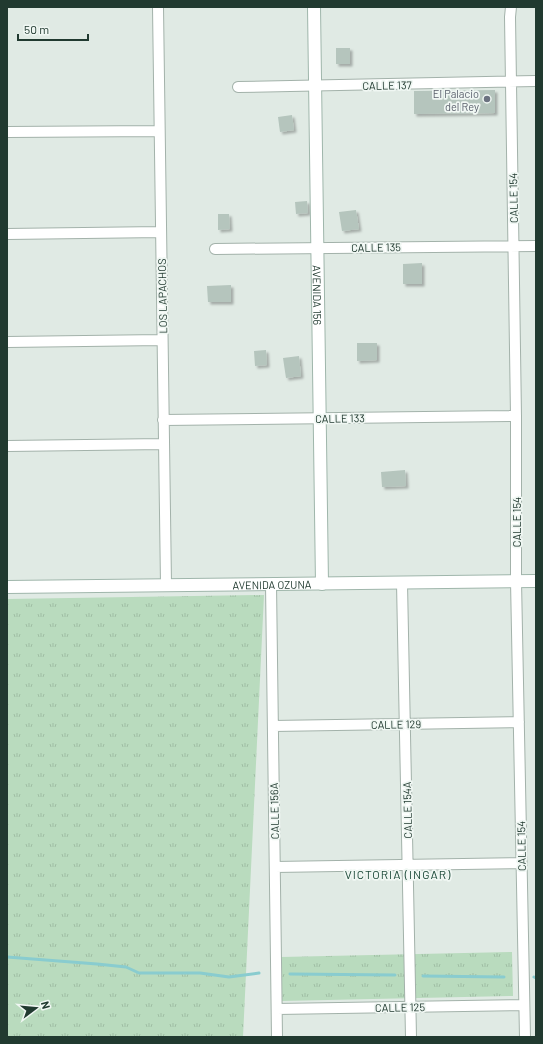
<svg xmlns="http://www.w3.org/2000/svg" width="543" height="1044" font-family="Barlow,sans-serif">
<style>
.grass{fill:url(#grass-tufts)}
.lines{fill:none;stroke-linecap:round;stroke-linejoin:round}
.stream{stroke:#89cccf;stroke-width:3}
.building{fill:#b5c5bd;filter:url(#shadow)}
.minor-casing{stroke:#a3b2aa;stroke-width:12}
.secondary-casing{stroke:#9fb6ab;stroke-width:14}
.minor{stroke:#fff;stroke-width:10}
.secondary{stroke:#fff;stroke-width:12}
.worship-dot{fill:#6b7280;stroke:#f0f7f3;stroke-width:1.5}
.labels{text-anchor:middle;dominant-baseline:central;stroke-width:3.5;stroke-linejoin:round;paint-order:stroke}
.street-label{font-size:11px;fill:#213a30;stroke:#f0f7f3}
.worship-label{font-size:11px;fill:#5b616d;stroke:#f0f7f3;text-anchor:end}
.neighbourhood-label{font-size:12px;letter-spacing:1px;fill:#1e4c3b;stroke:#f0f7f3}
</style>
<defs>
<pattern id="grass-tufts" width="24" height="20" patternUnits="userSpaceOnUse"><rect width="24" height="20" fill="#b9dbbe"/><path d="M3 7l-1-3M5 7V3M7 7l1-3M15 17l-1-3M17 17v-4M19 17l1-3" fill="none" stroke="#9fbda4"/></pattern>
<filter id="shadow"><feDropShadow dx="2.5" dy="2.5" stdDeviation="1" flood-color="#0004"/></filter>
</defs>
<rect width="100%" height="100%" fill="#e0eae4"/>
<!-- grass -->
<path class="grass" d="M264 595 243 1037H7V599Z
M512 952 513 996 282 1001 281 957Z"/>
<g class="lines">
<!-- stream -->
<path class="stream" d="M7 957 97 964 126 967 139 973H200L229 977 259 973
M290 974 395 975
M423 976 504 977
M534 977 536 978"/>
</g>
<!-- building -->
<path class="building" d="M336 48H350V64H336Z
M495 90V113L414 114V91Z
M292 115 294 130 280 132 278 117Z
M307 201 308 213 296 214 295 202Z
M356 210 359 229 342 231 339 212Z
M218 214H229L230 229 218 230Z
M422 263V284H403V264Z
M231 285V302H208L207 286Z
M357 343H377V360L357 361Z
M266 350 267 365 255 366 254 351Z
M299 356 301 376 286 378 283 358Z
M405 470 406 486 382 487 381 472Z"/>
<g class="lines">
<!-- minor casing -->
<g class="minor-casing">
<path id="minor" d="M158 7 166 585
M511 7 510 17 516 416V581L525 1037
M238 87 536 81
M7 132 159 131
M7 234 161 232
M215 249 536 246
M7 342 162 340
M163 420 516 416
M7 446 164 444
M402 583 411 1037
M271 584 277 1037
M273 726 519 722
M275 867 521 863
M277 1009 524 1005"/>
</g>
<!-- secondary casing -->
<g class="secondary-casing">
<g id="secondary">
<path id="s1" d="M314 7 322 584"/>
<path id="s2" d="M7 587 536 581"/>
</g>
</g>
<!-- minor -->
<use href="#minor" class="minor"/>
<!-- secondary -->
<use href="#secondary" class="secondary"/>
</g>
<!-- markers -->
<circle class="worship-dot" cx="487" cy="99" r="4"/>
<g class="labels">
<!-- street labels -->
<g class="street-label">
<text transform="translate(387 85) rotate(-1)">CALLE 137</text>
<text transform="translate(513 198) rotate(-91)">CALLE 154</text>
<text transform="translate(376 247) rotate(-1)">CALLE 135</text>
<text stroke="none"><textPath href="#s1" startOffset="288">AVENIDA 156</textPath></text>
<text transform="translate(162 296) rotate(-91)">LOS LAPACHOS</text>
<text transform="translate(340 418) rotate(-1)">CALLE 133</text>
<text transform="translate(516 522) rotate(-90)">CALLE 154</text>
<text stroke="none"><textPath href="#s2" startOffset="265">AVENIDA OZUNA</textPath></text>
<text transform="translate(396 724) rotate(-1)">CALLE 129</text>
<text transform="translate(407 810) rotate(-91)">CALLE 154A</text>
<text transform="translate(274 811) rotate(-91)">CALLE 156A</text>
<text transform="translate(521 846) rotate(-91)">CALLE 154</text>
<text transform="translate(400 1007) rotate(-1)">CALLE 125</text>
</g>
<!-- worship labels -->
<g class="worship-label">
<text x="479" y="93">El Palacio<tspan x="479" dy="13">del Rey</tspan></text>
</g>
<!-- neighbourhood labels -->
<g class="neighbourhood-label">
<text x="398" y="874">VICTORIA (INGAR)</text>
</g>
</g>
<!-- border -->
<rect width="543" height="1044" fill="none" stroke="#213a30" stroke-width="16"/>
<!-- north arrow -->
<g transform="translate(36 1008) rotate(74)" stroke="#f0f7f3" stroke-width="3" paint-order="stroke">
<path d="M0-3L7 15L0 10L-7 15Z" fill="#213a30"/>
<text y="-6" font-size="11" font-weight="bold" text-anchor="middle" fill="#213a30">N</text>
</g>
<!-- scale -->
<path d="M18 34v6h70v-6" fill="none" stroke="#213a30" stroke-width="2"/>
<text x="24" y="34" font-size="12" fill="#213a30" stroke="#f0f7f3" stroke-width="3" paint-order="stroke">50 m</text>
</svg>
